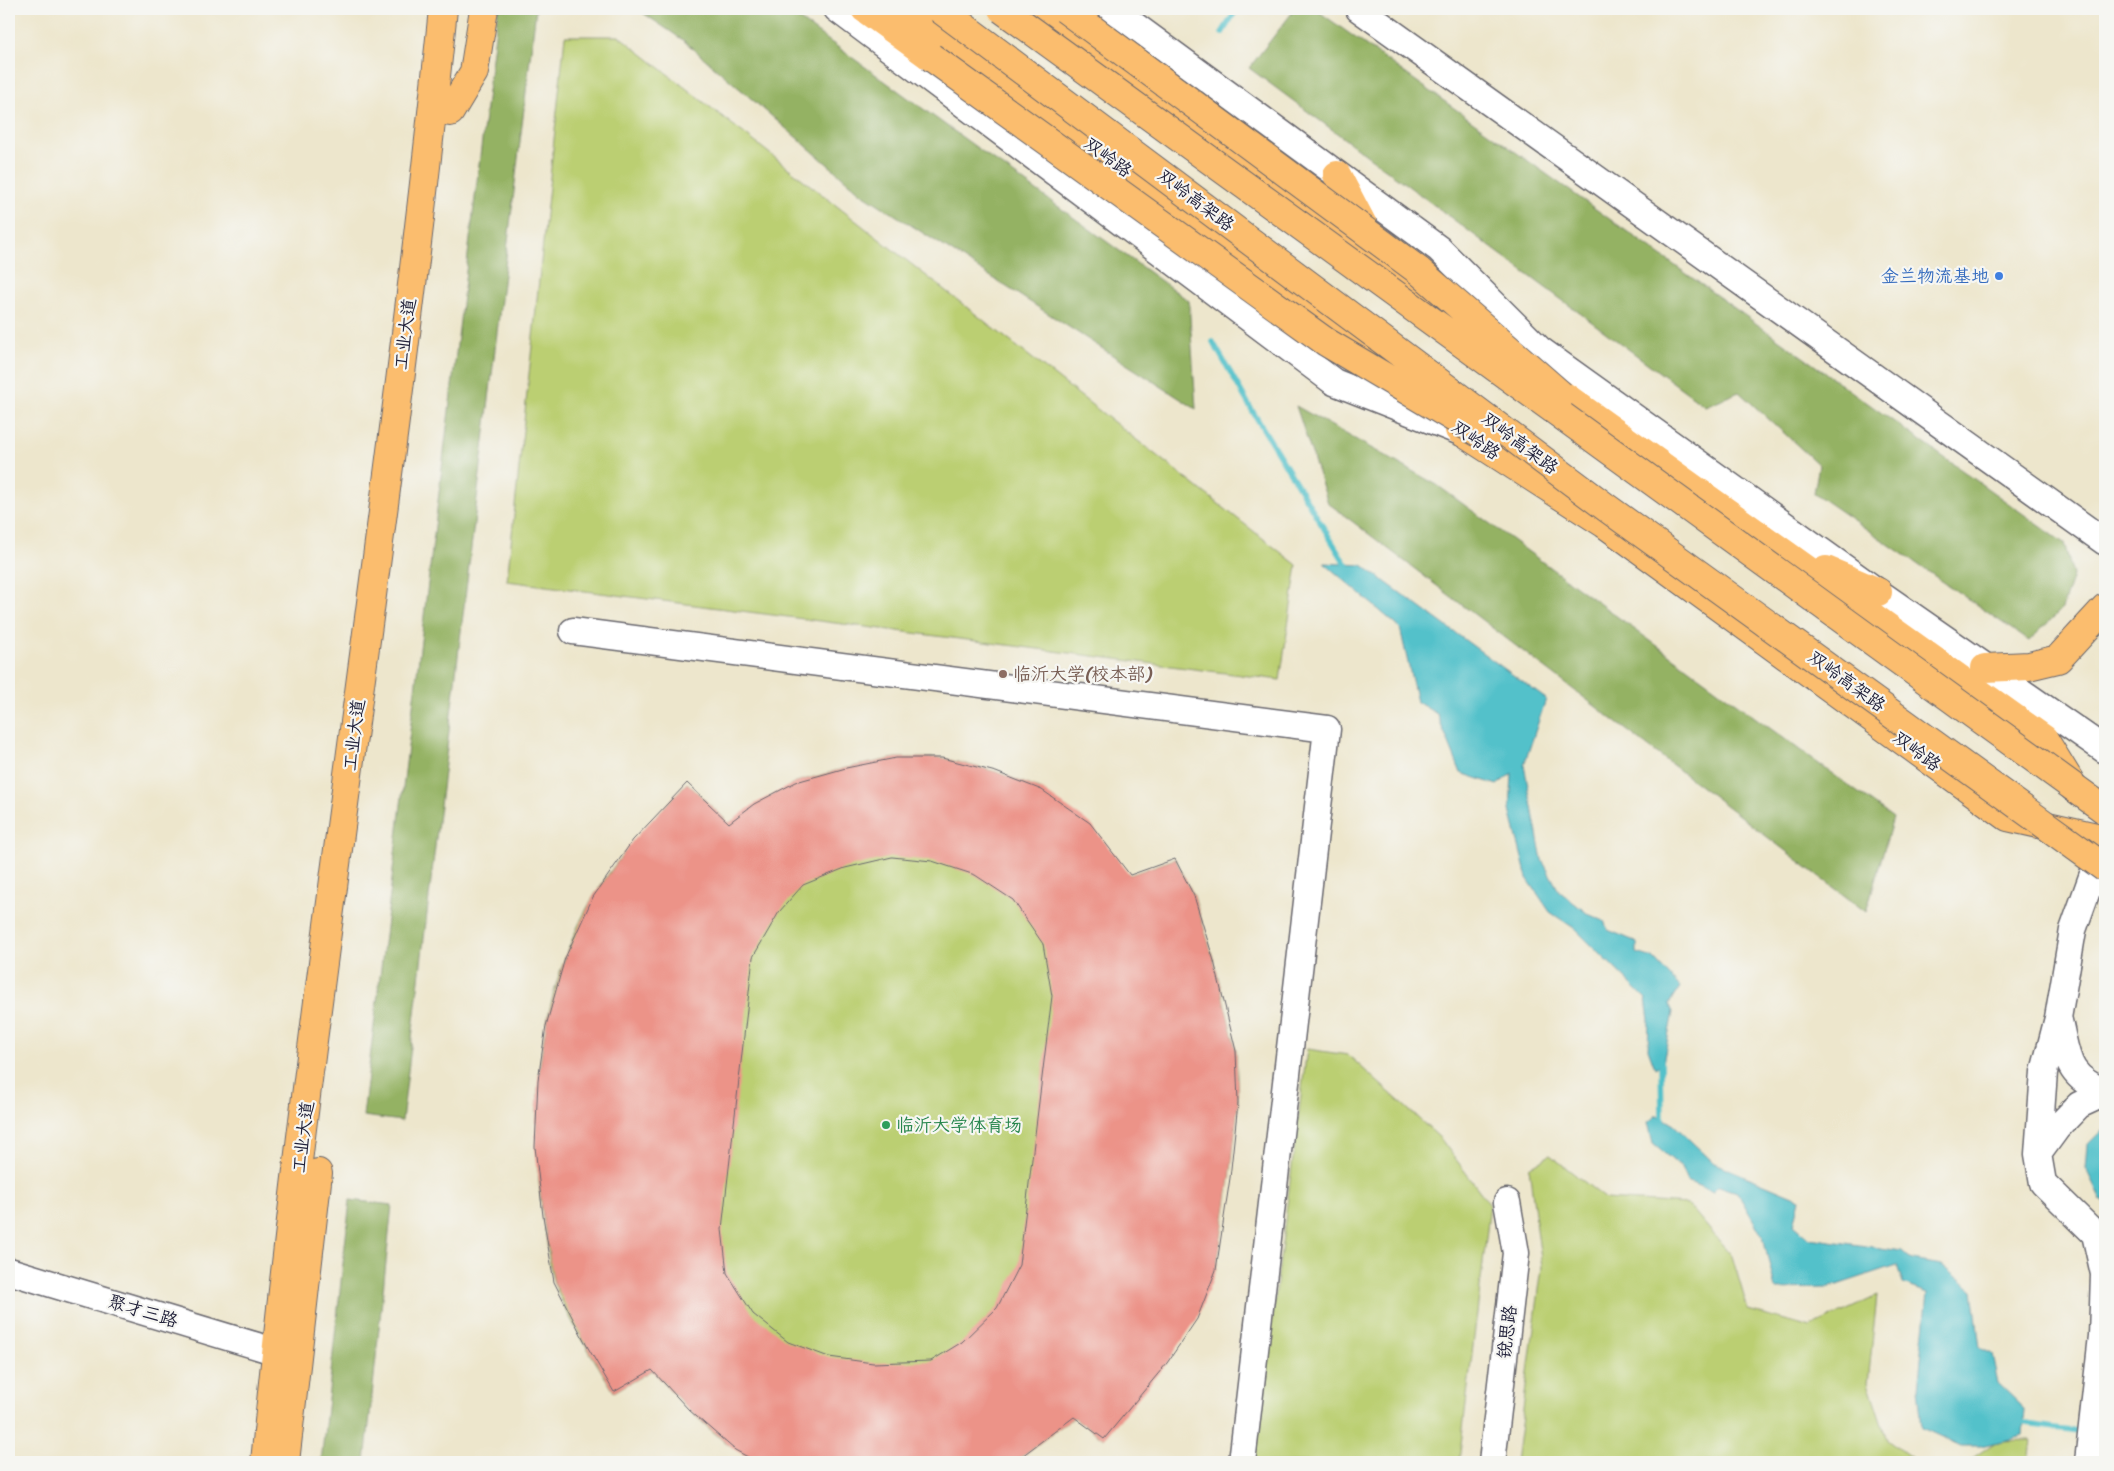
<svg xmlns="http://www.w3.org/2000/svg" width="2114" height="1471" font-family="Sriracha,'LXGW WenKai TC',sans-serif">
<style>
.green{fill:#bbcf72;stroke:#6e7856}
.forest{fill:#94b264;stroke:#5b6a50}
.water{fill:#53c1ca;stroke:#3a7282}
.lines{fill:none;stroke-linecap:round;stroke-linejoin:round}
.stream{stroke:#53c1ca;stroke-width:5.5}
.building{fill:#ec9388;fill-rule:evenodd}
.minor-casing{stroke:#69676e;stroke-width:29}
.major-casing{stroke:#69676e;stroke-width:30}
.highway-casing{stroke:#69676e;stroke-width:30}
.minor{stroke:#fff;stroke-width:26}
.major{stroke:#fbbd6e;stroke-width:28}
.highway{stroke:#fbbd6e;stroke-width:28}
.highway-bridge-casing{stroke:#69676e;stroke-width:30;stroke-linecap:butt}
.highway-bridge{stroke:#fbbd6e;stroke-width:28}
.shop-dot{fill:#3f7fe0;stroke:#f6f6f2;stroke-width:2}
.education-dot{fill:#8d6e63;stroke:#f6f6f2;stroke-width:2}
.leisure-dot{fill:#2e9e5b;stroke:#f6f6f2;stroke-width:2}
.labels{text-anchor:middle;dominant-baseline:central;stroke-width:4.5;stroke-linejoin:round;paint-order:stroke}
.street-label{font-size:18px;fill:#22223b;stroke:#f6f6f2}
.shop-label{font-size:18px;fill:#366cbe;stroke:#f6f6f2;text-anchor:end}
.education-label{font-size:18px;fill:#785e54;stroke:#f6f6f2;text-anchor:start}
.leisure-label{font-size:18px;fill:#27864d;stroke:#f6f6f2;text-anchor:start}
</style>
<rect width="100%" height="100%" fill="#f6f6f2"/>
<filter id="ink" filterUnits="userSpaceOnUse"><feTurbulence type="fractalNoise" baseFrequency=".02" numOctaves="2"/><feDisplacementMap in="SourceGraphic" scale="10" xChannelSelector="R" yChannelSelector="G"/><feConvolveMatrix kernelMatrix="1 2 1 2 8 2 1 2 1" color-interpolation-filters="sRGB"/></filter>
<filter id="wash" filterUnits="userSpaceOnUse"><feTurbulence type="fractalNoise" baseFrequency=".0096" numOctaves="4" result="noise"/><feDisplacementMap in="SourceGraphic" scale="20" xChannelSelector="R" yChannelSelector="G"/><feGaussianBlur stdDeviation="1.12" result="paint"/><feColorMatrix in="noise" values="0 0 0 0 0 0 0 0 0 0 0 0 0 0 0 0 0 1.4 0 .05"/><feComposite in="paint" operator="in"/></filter>
<g filter="url(#wash)">
<rect width="100%" height="100%" fill="#ede6cc"/>
<!-- green -->
<path class="green" d="M565 36H619L1297 565 1280 680 507 581Z
M896 758H942L996 772 1042 790 1130 875 1175 859 1194 896 1214 961 1236 1051 1238 1103 1230 1178 1216 1270 1104 1439 1074 1417 1014 1462H757C715 1440 684 1405 652 1370L614 1392C595 1360 567 1318 554 1283 549 1267 548 1247 545 1230 527 1122 536 993 594 896 619 854 654 819 687 783L729 823 796 782 846 768Z
M1307 1049 1348 1055 1440 1138 1490 1205 1459 1462H1254Z
M1550 1155 1606 1199 1688 1204 1732 1256 1748 1310 1811 1327 1877 1296 1868 1383 1887 1440 1916 1462H1516L1542 1267 1529 1168Z
M2031 1440 2028 1462H1967L1997 1441Z"/>
<!-- forest -->
<path class="forest" d="M498 9H536L402 1121 363 1116Z
M637 9H785L1189 301 1196 409 861 193 683 40Z
M1295 9H1315L2064 543 2073 575 2062 609 2029 641 1814 493 1819 465 1739 392 1705 406 1249 68Z
M1296 406 1437 485 1893 818 1866 912 1328 503Z
M350 1200 392 1205 365 1462H321Z"/>
<!-- water -->
<path class="water" d="M1324 563 1362 565 1546 699 1524 765 1542 860 1559 891 1588 914 1604 921 1608 930 1637 942V953L1653 958 1680 987 1669 1004 1673 1012 1663 1063 1655 1068 1648 1049 1649 1020 1646 999 1574 928 1550 912 1527 878 1510 810 1512 773 1497 785 1461 773 1437 714 1417 702 1400 628Z
M1657 1115 1674 1125 1714 1163 1800 1199 1794 1225 1809 1238 1902 1251 1912 1260 1942 1265 1973 1290 1980 1348 1992 1354 1998 1383 2025 1409 2023 1436 1981 1446H1961L1922 1428 1918 1388 1928 1293 1903 1284 1897 1265 1828 1288 1775 1289 1763 1237 1737 1192 1719 1186 1713 1192 1687 1181 1681 1167 1653 1144 1648 1122Z
M2105 1127V1203L2101 1200 2086 1169 2088 1144Z"/>
<g class="lines">
<!-- stream -->
<path class="stream" d="M1222 33 1237 9
M1213 342 1253 412 1345 563 1351 569
M1661 1058 1662 1124
M2018 1423 2086 1432"/>
</g>
<g id="blocks">
<!-- building -->
<path class="building" d="M896 758H942L996 772 1042 790 1090 823 1130 875 1175 859 1194 896 1214 961 1236 1051 1238 1103 1230 1178 1216 1270 1197 1319 1167 1363 1104 1439 1074 1417 1014 1462H757L735 1450 689 1410 652 1370 614 1392 587 1346 554 1282 543 1216 535 1147 538 1080 546 1026 565 958 593 897 633 840 687 783 729 823 754 804 796 782 846 768ZM892 857 932 861 975 875 1013 900 1043 944 1052 996 1019 1265 997 1308 962 1342 931 1361 873 1363 829 1357 788 1342 753 1314 727 1273 722 1229 753 957 779 912 803 885 845 868Z"/>
</g>
</g>
<g filter="url(#ink)">
<use href="#blocks" fill-opacity="0" stroke="#69676e" stroke-width="1"/>
<g class="lines">
<!-- minor casing -->
<g class="minor-casing">
<path id="minor" d="M837 9 1334 382 1463 433
M1112 9 1439 249 1539 349 1878 592 2105 750
M1359 9 2105 542
M573 631 1327 729 1242 1462
M2104 843 2073 930 2058 1018 2044 1072 2038 1154 2043 1183 2095 1234 2105 1237
M2059 1021C2068 1059 2066 1076 2105 1092
M2038 1154 2057 1128 2079 1105 2105 1093
M9 1271 277 1352
M1492 1462 1516 1253 1507 1202
M2088 1462 2102 1336 2104 1274 2095 1234"/>
</g>
<!-- major casing -->
<g class="major-casing">
<path id="major" d="M898 9 935 32 1296 291 1390 371
M1029 9 1465 324
M450 112 474 72 484 9
M1337 175 1370 238
M1542 380 2044 739 2074 788
M1459 430 1605 524 2008 817 2105 839
M1826 570 1878 592
M1985 668 2029 666 2058 659 2105 608
M265 1462C312 976 394 494 443 9
M285 1462 318 1173"/>
</g>
<!-- highway casing -->
<g class="highway-casing">
<path id="highway" d="M865 9 931 57"/>
</g>
<!-- minor -->
<use href="#minor" class="minor"/>
<!-- major -->
<use href="#major" class="major"/>
<!-- highway -->
<use href="#highway" class="highway"/>
<!-- highway-bridge casing -->
<g class="highway-bridge-casing">
<path id="highway-bridge" d="M940 9 1607 508 2105 868
M1002 9 2105 810
M1065 9 1419 271 1561 395
M931 57 1326 342 1486 437"/>
</g>
<!-- highway-bridge -->
<use href="#highway-bridge" class="highway-bridge"/>
</g>
</g>
<!-- markers -->
<circle class="shop-dot" cx="1999" cy="276" r="5"/>
<circle class="education-dot" cx="1003" cy="674" r="5"/>
<circle class="leisure-dot" cx="886" cy="1125" r="5"/>
<g class="labels">
<!-- street labels -->
<g class="street-label">
<text transform="translate(1108 157) rotate(36)">双岭路</text>
<text transform="translate(1196 200) rotate(37)">双岭高架路</text>
<text transform="translate(405 334) rotate(-83)">工业大道</text>
<text transform="translate(1476 440) rotate(35)">双岭路</text>
<text transform="translate(1520 443) rotate(37)">双岭高架路</text>
<text transform="translate(1847 681) rotate(36)">双岭高架路</text>
<text transform="translate(354 735) rotate(-83)">工业大道</text>
<text transform="translate(1917 751) rotate(36)">双岭路</text>
<text transform="translate(303 1137) rotate(-83)">工业大道</text>
<text transform="translate(143 1311) rotate(17)">聚才三路</text>
<text transform="translate(1507 1332) rotate(-83)">锐思路</text>
</g>
<!-- shop labels -->
<g class="shop-label">
<text x="1989" y="276">金兰物流基地</text>
</g>
<!-- education labels -->
<g class="education-label">
<text x="1013" y="674">临沂大学(校本部)</text>
</g>
<!-- leisure labels -->
<g class="leisure-label">
<text x="896" y="1125">临沂大学体育场</text>
</g>
</g>
<!-- margin -->
<rect width="2114" height="1471" fill="none" stroke="#f6f6f2" stroke-width="30"/>
</svg>
